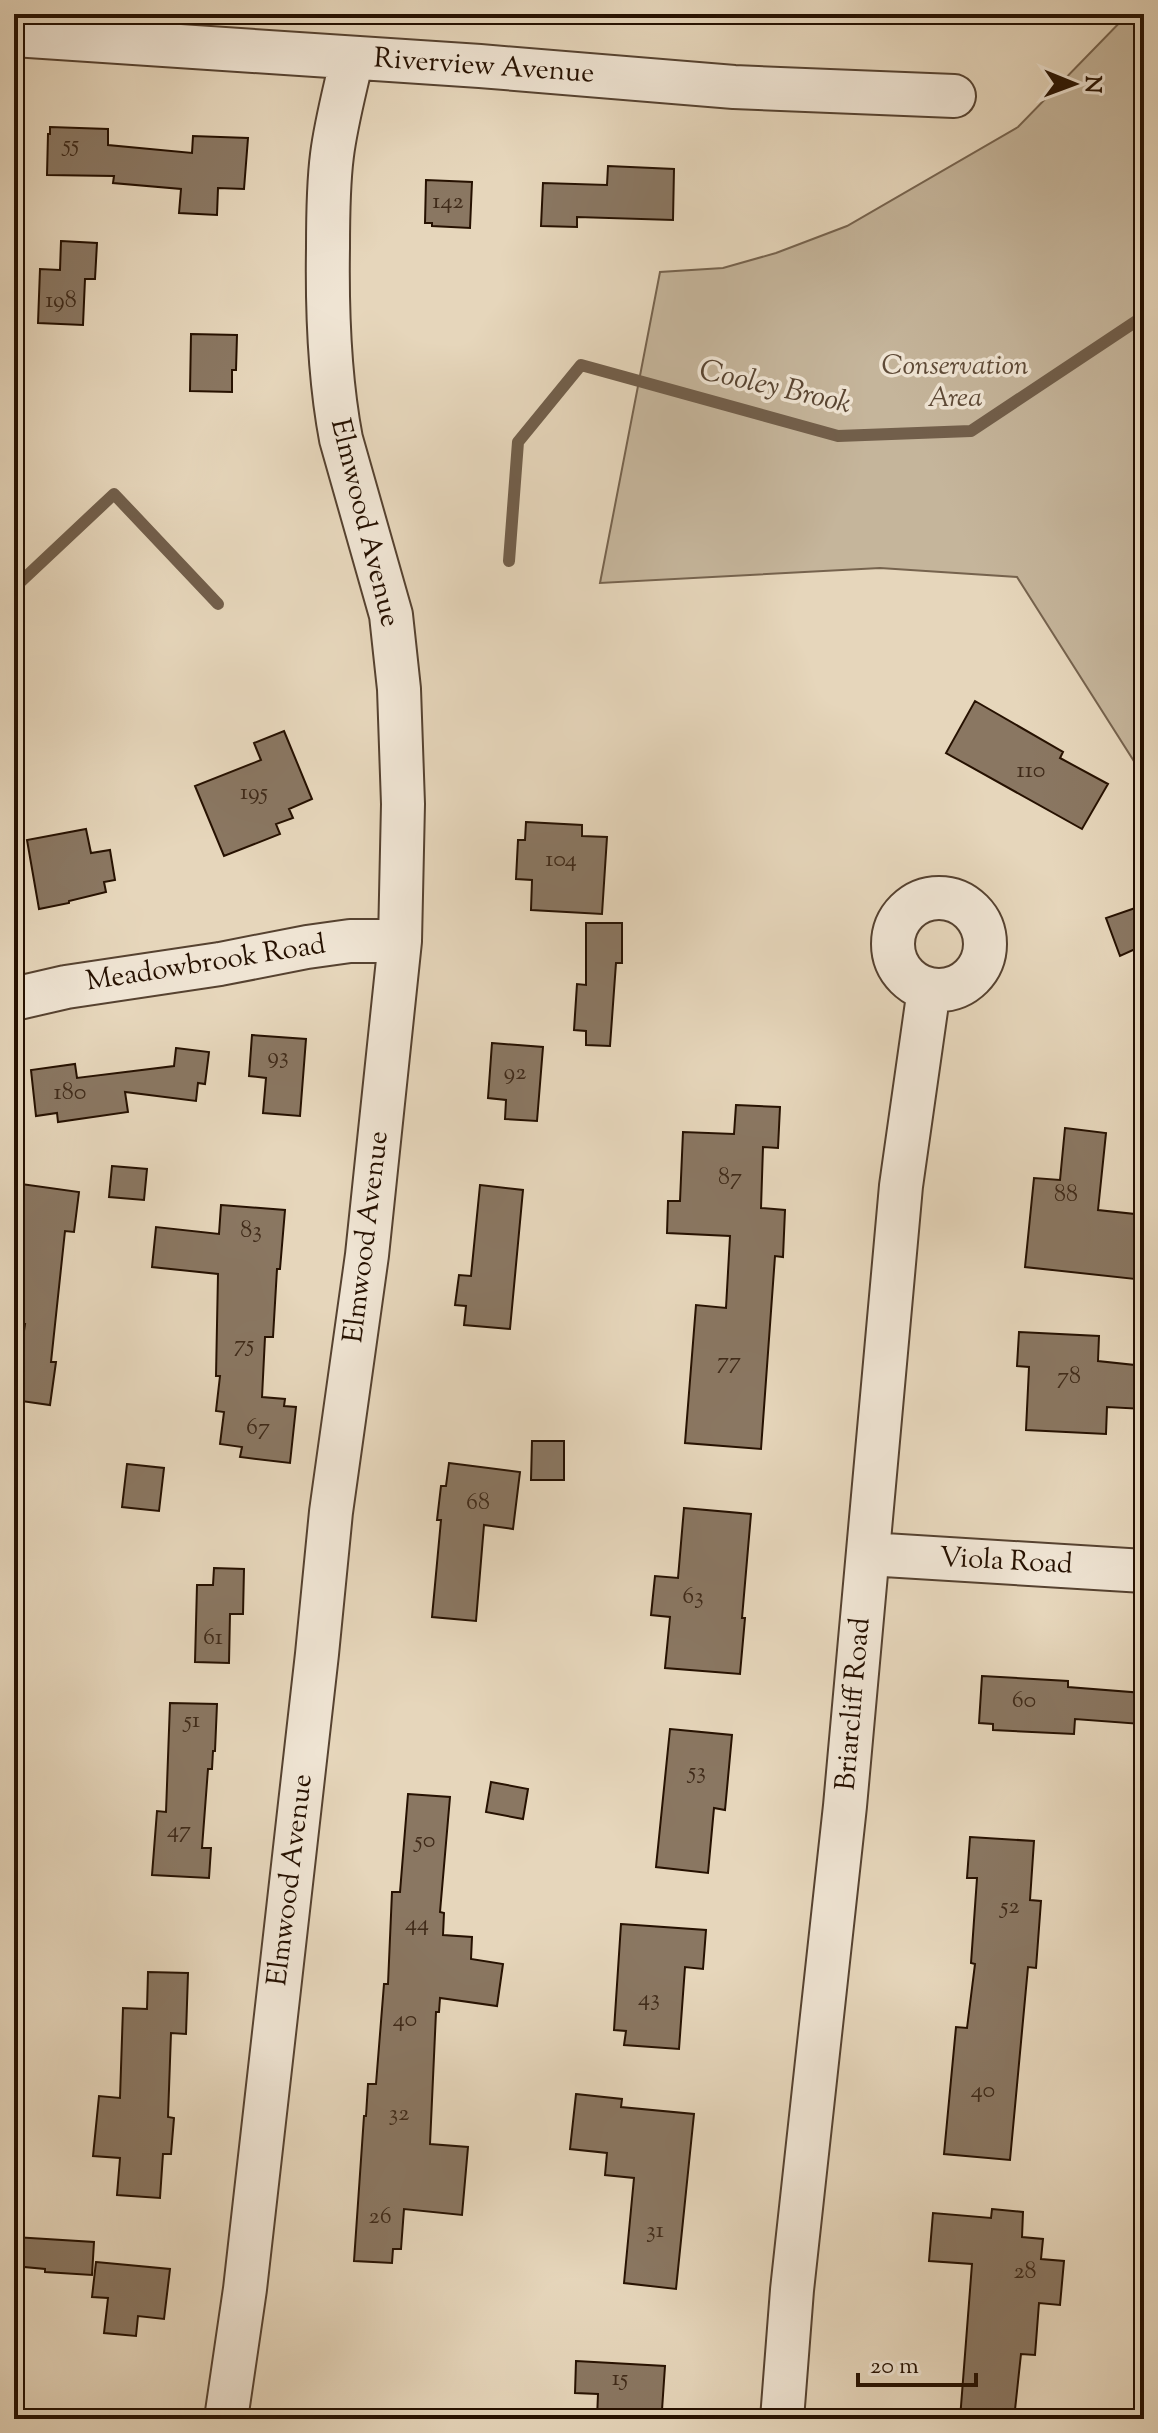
<svg xmlns="http://www.w3.org/2000/svg" width="1158" height="2433" font-family="'Sorts Mill Goudy',serif">
<style>
.green{fill:#c5b59b;stroke:#76634e;stroke-width:2}
.lines{fill:none;stroke-linecap:round;stroke-linejoin:round}
.stream{stroke:#725f4b;stroke-width:12}
.building{fill:#8a7762;stroke:#261101;stroke-width:2}
.street-casing{stroke:#564230;stroke-width:46}
.street{stroke:#efe4d3;stroke-width:42}
.labels{text-anchor:middle;dominant-baseline:central;stroke-width:7;stroke-linejoin:round;paint-order:stroke}
.number-label{font-size:24px;fill:#3f2a19}
.street-label{font-size:28px;fill:#261101;stroke:#efe4d3}
.park-label{font-size:28px;font-style:italic;fill:#5e4a37;stroke:#efe4d3}
.water-label{font-size:30px;font-style:italic;fill:#594532;stroke:#efe4d3}
</style>
<rect width="100%" height="100%" fill="#e6d6bb"/>
<filter id="stains"><feTurbulence type="fractalNoise" baseFrequency=".0025" numOctaves="4"/><feColorMatrix values="0 0 0 0 .2 0 0 0 0 .09 0 0 0 0 .02 0 0 0 .5 -.17"/></filter>
<radialGradient id="worn" r=".72"><stop offset=".6" stop-color="#630" stop-opacity="0"/><stop offset="1" stop-color="#630" stop-opacity=".3"/></radialGradient>
<!-- green -->
<path class="green" d="M1128 14H1144V777L1017 577 880 568 600 583 660 272 723 268 776 253 847 226 1018 127Z"/>
<g class="lines">
<!-- stream -->
<path class="stream" d="M509 561 518 442 581 365 838 436 971 431 1144 316
M14 588 114 494 218 604"/>
</g>
<!-- building -->
<path class="building" d="M50 127 108 129V145L192 153 193 136 248 138 244 189 218 188 217 215 179 213 181 189 113 183 114 176 47 175 48 134H50Z
M608 166 674 169 673 220 577 217V227L541 226 543 183 607 185Z
M426 180 472 182 470 228 432 226V223H425Z
M61 241 97 243 95 279H85L83 325 38 323 40 269 60 270Z
M191 334 237 335 236 370H232V392L190 391Z
M975 701 1063 752 1060 758 1108 784 1082 829 946 753Z
M284 731 312 799 289 809 293 818 276 824 280 834 224 856 195 786 261 760 254 743Z
M526 822 582 825V836L607 837 602 914 531 910 532 880 516 879 518 840H525Z
M86 829 91 853 110 850 115 880 104 882 106 892 69 901V903L39 909 27 840Z
M1144 905V945L1120 956 1106 918Z
M586 923H622V963H616L610 1046 586 1045V1031L574 1030 577 984 586 985Z
M252 1035 306 1039 300 1116 263 1113 266 1078 249 1076Z
M492 1043 543 1047 537 1121 505 1119 506 1100 488 1098Z
M176 1048 209 1052 205 1084 198 1083 196 1101 125 1092 128 1112 58 1122 57 1113 36 1116 31 1070 75 1064 77 1078 174 1066Z
M736 1105 780 1107 778 1148 763 1147 761 1208 785 1210 783 1257 775 1256 761 1449 685 1443 696 1305 726 1308 730 1236 667 1233 668 1201H680L683 1132 734 1134Z
M1065 1128 1106 1133 1098 1210 1144 1215V1280L1025 1267 1034 1178 1060 1180Z
M112 1166 147 1169 144 1200 109 1197Z
M14 1183 79 1192 74 1232 65 1231 51 1362H56L50 1405 14 1400 25 1324H20L23 1300H14Z
M480 1185 523 1190 510 1329 464 1325 466 1306 455 1305 459 1275 471 1276Z
M221 1205 285 1210 280 1269H277L273 1337H265L262 1397 285 1399 284 1406 296 1407 290 1463 240 1457 242 1447 220 1444 224 1412 216 1411 220 1376H216L218 1274 152 1267 156 1227 219 1234Z
M1019 1332 1099 1336 1098 1361 1144 1366V1409L1107 1407 1106 1434 1026 1430 1029 1367 1017 1366Z
M532 1441H564V1480H531Z
M449 1463 520 1472 513 1529 484 1525 476 1621 432 1617 441 1520H437L441 1486H446Z
M127 1464 164 1468 159 1511 122 1507Z
M684 1508 751 1514 742 1618H745L740 1674 665 1668 670 1617 651 1615 655 1576 678 1578Z
M214 1568 244 1569 243 1614H230L229 1663 195 1662 197 1585H213Z
M982 1676 1068 1681V1687L1143 1693 1141 1724 1075 1719 1074 1734 993 1730V1724L979 1723Z
M170 1703 217 1704 215 1751H213L212 1769H208L202 1848H211L209 1878 152 1875 157 1811 166 1812Z
M670 1729 732 1735 725 1810 714 1808 708 1873 656 1867Z
M491 1782 528 1789 523 1819 486 1812Z
M408 1794 450 1797 440 1912 444 1913 443 1935 472 1937 471 1959 503 1964 497 2006 440 1998 439 2012H436L430 2144 468 2147 462 2215 404 2209 401 2249H393L392 2263 354 2261 364 2116H366L368 2084H376L384 1984H388L392 1892H400Z
M970 1837 1034 1841 1030 1900 1041 1901 1036 1968 1028 1967 1010 2160 944 2154 956 2027 967 2028 975 1964 971 1963 977 1878H967Z
M621 1924 706 1930 703 1969 685 1967 679 2049 624 2045 626 2031 614 2030Z
M148 1972 188 1973 186 2034 171 2033 168 2117 174 2118 171 2154H163L160 2198 117 2195 120 2158 93 2156 99 2096 120 2098 123 2008 147 2009Z
M576 2094 622 2099 621 2107 694 2114 676 2289 624 2283 634 2178 605 2175 607 2153 570 2149Z
M992 2209 1023 2212 1022 2237 1043 2239 1041 2259 1064 2261 1060 2305 1039 2303 1035 2355 1021 2354 1014 2419H960L972 2264 929 2261 933 2213 991 2218Z
M14 2237 94 2242 92 2275 45 2272V2269L14 2266Z
M96 2262 170 2269 164 2319 138 2316 136 2336 104 2333 108 2298 92 2297Z
M576 2361 665 2366 662 2410 651 2409V2419H597L598 2394 575 2393Z"/>
<g class="lines">
<!-- street casing -->
<g class="street-casing">
<path id="street" d="M14 35 480 66 734 87 954 96
M893 944a46 46 0 1 1 92 0a46 46 0 1 1-92 0Z
M14 999 66 987 220 964 307 947 350 941H400
M868 1554 1144 1571
M226 2419 245 2289 317 1654 331 1512 367 1255 400 941 403 804 399 689 391 615 341 439C329 376 327 311 328 248 328 217 328 186 332 155 336 123 345 90 352 58
M782 2419 792 2290 845 1806 901 1186 929 989"/>
</g>
<!-- street -->
<use href="#street" class="street"/>
</g>
<g class="labels">
<!-- number labels -->
<g class="number-label">
<text x="71" y="145">55</text>
<text x="448" y="202">142</text>
<text x="61" y="301">198</text>
<text x="1031" y="771">110</text>
<text x="254" y="793">195</text>
<text x="561" y="860">104</text>
<text x="278" y="1057">93</text>
<text x="515" y="1073">92</text>
<text x="70" y="1093">180</text>
<text x="730" y="1178">87</text>
<text x="1066" y="1195">88</text>
<text x="251" y="1231">83</text>
<text x="244" y="1345">75</text>
<text x="729" y="1362">77</text>
<text x="1069" y="1377">78</text>
<text x="258" y="1428">67</text>
<text x="478" y="1503">68</text>
<text x="693" y="1597">63</text>
<text x="213" y="1638">61</text>
<text x="1024" y="1701">60</text>
<text x="192" y="1721">51</text>
<text x="697" y="1772">53</text>
<text x="179" y="1831">47</text>
<text x="425" y="1841">50</text>
<text x="1010" y="1907">52</text>
<text x="417" y="1924">44</text>
<text x="649" y="1999">43</text>
<text x="405" y="2020">40</text>
<text x="983" y="2091">40</text>
<text x="399" y="2114">32</text>
<text x="380" y="2217">26</text>
<text x="655" y="2231">31</text>
<text x="1025" y="2272">28</text>
<text x="620" y="2379">15</text>
</g>
<!-- street labels -->
<g class="street-label">
<text transform="translate(484 67) rotate(4)">Riverview Avenue</text>
<text transform="translate(364 523) rotate(76)">Elmwood Avenue</text>
<text transform="translate(206 964) rotate(-9)">Meadowbrook Road</text>
<text transform="translate(367 1237) rotate(-83)">Elmwood Avenue</text>
<text transform="translate(1006 1562) rotate(3)">Viola Road</text>
<text transform="translate(854 1704) rotate(-85)">Briarcliff Road</text>
<text transform="translate(291 1880) rotate(-83)">Elmwood Avenue</text>
</g>
<!-- park labels -->
<g class="park-label">
<text x="955" y="367">Conservation<tspan x="955" dy="32">Area</tspan></text>
</g>
<!-- water labels -->
<g class="water-label">
<text transform="translate(775 388) rotate(13)">Cooley Brook</text>
</g>
</g>
<!-- margin -->
<rect width="1158" height="2433" fill="none" stroke="#e6d6bb" stroke-width="48"/>
<rect x="16" y="16" width="1126" height="2401" fill="none" stroke="#261101" stroke-width="4"/>
<rect x="24" y="24" width="1110" height="2385" fill="none" stroke="#261101" stroke-width="2"/>
<!-- north arrow -->
<g transform="translate(1074 84) rotate(91)" stroke="#efe4d3" stroke-width="6" paint-order="stroke">
<path d="M0-6L14 30L0 20L-14 30Z" fill="#261101"/>
<text y="-12" font-size="22" font-weight="bold" text-anchor="middle" fill="#261101">N</text>
</g>
<!-- scale -->
<path d="M858 2373v12h118v-12" fill="none" stroke="#261101" stroke-width="4"/>
<text x="870" y="2373" font-size="24" fill="#261101" stroke="#efe4d3" stroke-width="6" paint-order="stroke">20 m</text>
<rect width="100%" height="100%" filter="url(#stains)"/>
<rect width="100%" height="100%" fill="url(#worn)"/>
</svg>
